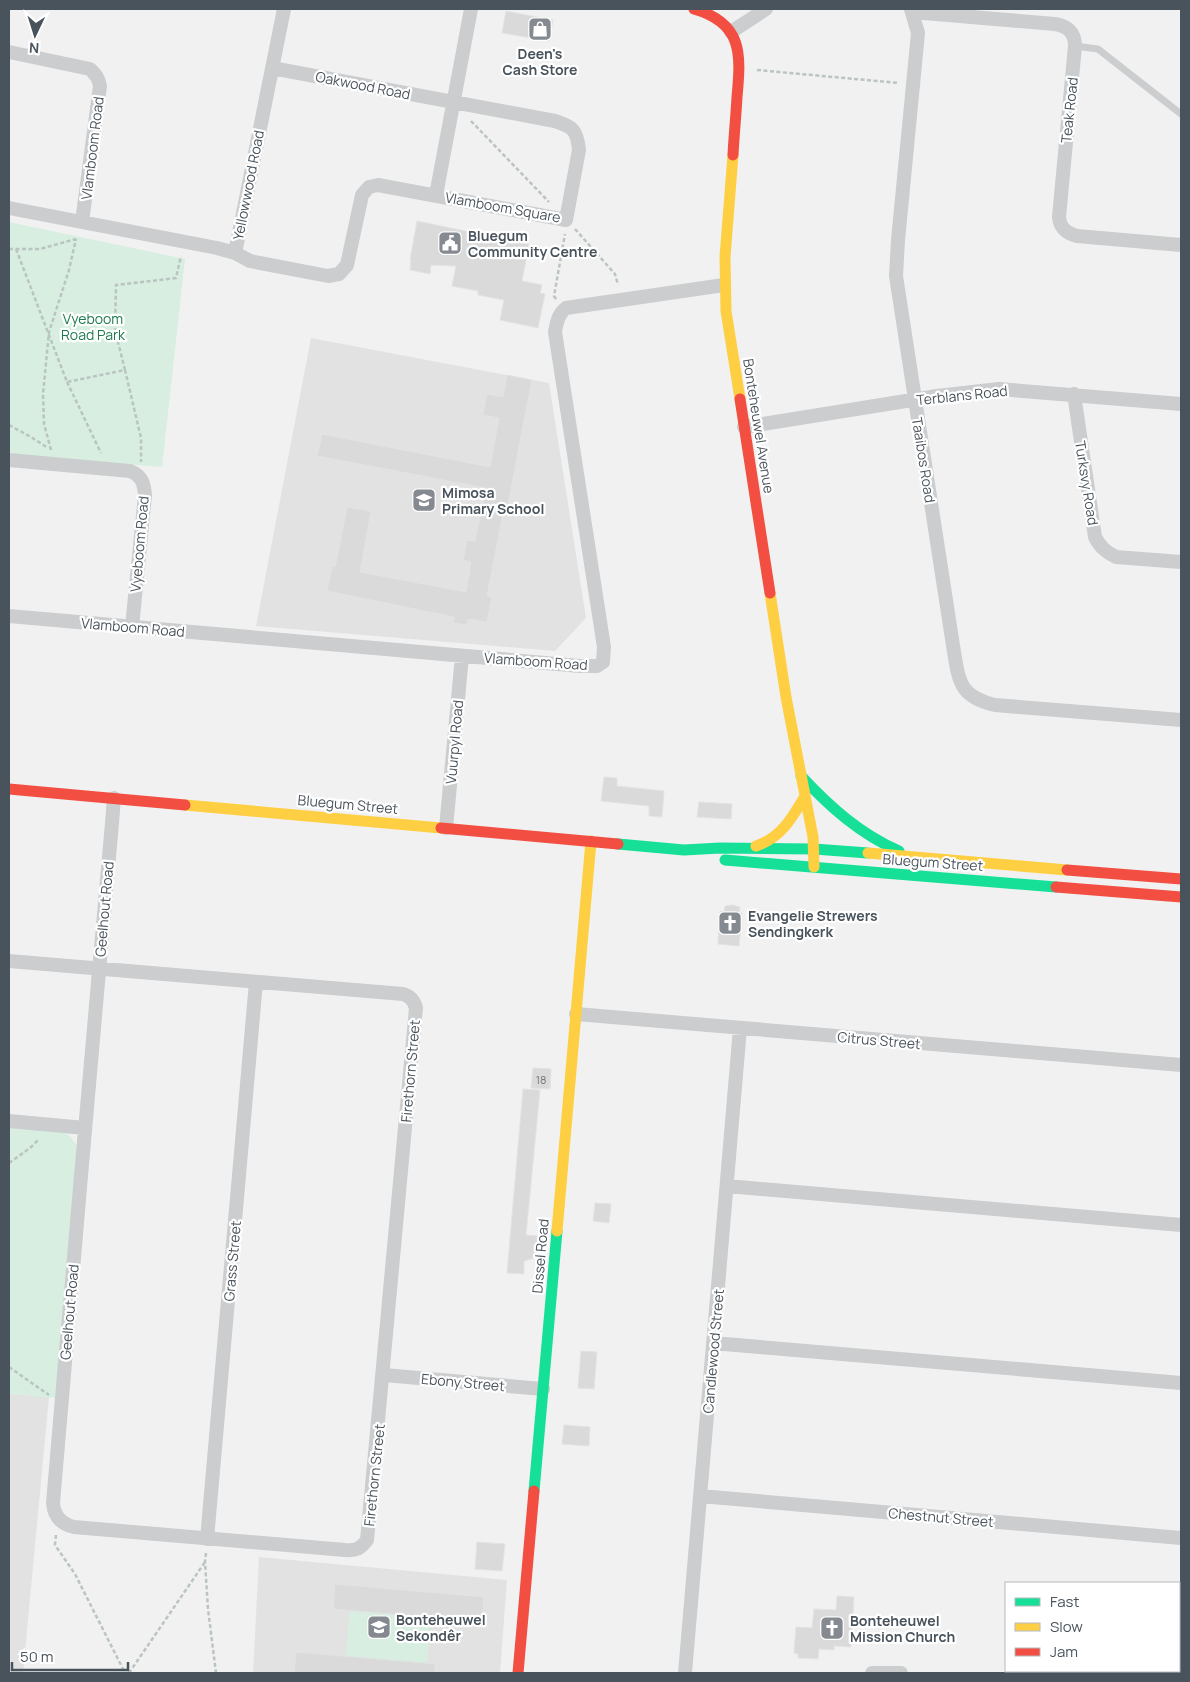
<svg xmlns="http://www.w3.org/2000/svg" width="1190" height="1682" font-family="Manrope,sans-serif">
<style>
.education{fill:#e3e2e2}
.green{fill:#d7eee1}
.building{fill:#dadadb;stroke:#e3e3e4}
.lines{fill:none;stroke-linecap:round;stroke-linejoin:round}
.path{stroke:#bac4c1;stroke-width:2.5;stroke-dasharray:4 2.5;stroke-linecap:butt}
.lane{stroke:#cbcdcf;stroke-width:7}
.street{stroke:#cbcdcf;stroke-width:14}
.fast{stroke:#16e098;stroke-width:11}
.slow{stroke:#ffcf43;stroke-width:11}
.jam{stroke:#f24e42;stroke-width:11}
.labels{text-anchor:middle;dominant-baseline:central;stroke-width:4.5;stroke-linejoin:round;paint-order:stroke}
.number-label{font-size:11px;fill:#6e767c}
.poi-label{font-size:14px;font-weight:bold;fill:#49535c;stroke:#fff;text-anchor:start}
.street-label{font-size:14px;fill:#49535c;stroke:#fff}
.park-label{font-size:14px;fill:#1e7a4f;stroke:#fff}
</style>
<rect width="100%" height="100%" fill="#f1f1f1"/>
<!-- education -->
<path class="education" d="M311 338 549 383 586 618 555 651 256 626Z
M9 1394 49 1397 23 1673H9Z
M259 1557 507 1580 500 1673H253Z"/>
<!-- green -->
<path class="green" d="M9 222 185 259 162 467 9 454Z
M9 1127 64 1133 70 1136 77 1146 57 1398 9 1394Z
M350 1610 431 1617 427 1663 346 1656Z"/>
<!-- building -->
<path class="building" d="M506 11 553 20 549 41 502 33Z
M417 221 489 236V234L521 240V243L529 244 522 281 542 285 540 293 545 294 538 328 500 320 504 300 478 295V291L452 286 456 266 431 265 430 274 410 270 411 261 410 260Z
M507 375 532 380 506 515 503 514 487 596 492 597 487 622 468 619 467 625 453 623 454 617 327 591 332 566 335 567 347 507 371 511 360 572 466 592 471 562 463 560 467 540 475 541 486 488 317 456 322 434 490 467 499 418 483 415 487 394 503 397Z
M604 777 617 778V786L664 791 662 817 649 816V806L601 801Z
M699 802 732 804 731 819 697 817Z
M732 905 740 907 739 913H742L739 946 718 944 720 911 724 912 725 906Z
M533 1068 551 1069 550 1089 531 1088Z
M523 1089 540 1090 526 1235 539 1236 537 1257 524 1261V1274L507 1273Z
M595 1203 611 1204 609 1223 593 1221Z
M581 1351 597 1352 594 1389 578 1388Z
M564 1425 590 1427 589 1446 562 1444Z
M477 1542 505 1544 502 1571 475 1569Z
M335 1584 484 1597 482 1622 333 1609Z
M837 1596 854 1597 851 1647 834 1646V1650L819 1649 818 1659 798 1658V1654L794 1653 796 1627 812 1628 814 1609 836 1610Z
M296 1652 435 1664V1673H294Z"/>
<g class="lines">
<!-- path -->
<path class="path" d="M757 70 899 83
M471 121 549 202
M575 229 615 274 618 285
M9 249H40L76 239
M16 249 67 382 125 370 141 438V462
M556 299 554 296 565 234
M125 370 115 330 116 285 176 278 181 256
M67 382 101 453
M9 425 31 437 48 448
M51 450 44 424 43 394 49 332 69 270 76 239
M9 1163 30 1148 39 1139
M9 1367 49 1395
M56 1535 55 1545 75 1574 125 1673
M206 1553 205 1562 208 1609 216 1673
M129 1673 205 1562"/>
<!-- lane -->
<path class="lane" d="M1075 46 1098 49 1181 114"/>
<!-- street -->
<path class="street" d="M911 9 918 33 898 240 896 276 954 652C959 683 961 697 995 705L1181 720
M912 12 1055 24C1068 26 1075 33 1075 46L1059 217C1060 228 1066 233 1077 236L1181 245
M731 32 766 9
M9 52 90 69C95 74 99 78 100 86L82 222
M436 195 471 9
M9 208 217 248 235 253 284 9
M235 253 250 261 328 276 339 274 347 265 362 195 369 187 378 185 566 220 579 150C577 131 574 127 555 121L272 68
M1074 394 1095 537C1100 547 1106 552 1116 557L1181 562
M744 427 937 396 999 389 1181 404
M9 460 130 471C142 476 144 483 145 495L132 627
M9 616 580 666H597L603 662 604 647 555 332C557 322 558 314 566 308L724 285
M446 828 462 656
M9 961 403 994C410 996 414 1000 416 1008L367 1540C360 1549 356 1551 345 1550L74 1527C61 1524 54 1516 53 1503 72 1276 92 1050 112 823L114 798
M576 1014 1181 1065
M9 1121 85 1128
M727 1186 1181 1225
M713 1343 1181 1383
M384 1375 543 1389
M700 1496 1181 1538
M207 1539 256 982
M685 1673 740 1028
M872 1673H901"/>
<!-- fast -->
<path class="fast" d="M801 776C830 807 860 834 899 851
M618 844 684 850 720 848 814 849 868 853
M725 860 1056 887
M534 1491 557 1231"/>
<!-- slow -->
<path class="slow" d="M733 155 725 257 726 311 740 399
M770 593 786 697 813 837 814 867
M185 805 441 828
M756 846C781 838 792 818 805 796
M868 853 1067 870
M557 1231 591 841"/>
<!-- jam -->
<path class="jam" d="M694 9C743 23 741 54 737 97 736 116 734 135 733 155
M740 399 770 593
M9 789 185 805
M441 828 618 844
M1067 870 1181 879
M1056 887 1181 897
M518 1673 534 1491"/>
</g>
<!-- icons -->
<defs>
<g id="shop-square" transform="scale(1.25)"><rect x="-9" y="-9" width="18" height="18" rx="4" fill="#848a90" stroke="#fff"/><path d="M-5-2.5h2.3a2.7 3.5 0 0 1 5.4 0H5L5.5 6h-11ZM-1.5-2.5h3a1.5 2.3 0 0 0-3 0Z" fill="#fff"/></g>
<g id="civic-square" transform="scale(1.25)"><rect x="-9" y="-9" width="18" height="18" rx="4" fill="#848a90" stroke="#fff"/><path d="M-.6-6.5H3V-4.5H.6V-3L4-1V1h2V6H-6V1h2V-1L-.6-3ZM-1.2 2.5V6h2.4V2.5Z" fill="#fff"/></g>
<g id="school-square" transform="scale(1.25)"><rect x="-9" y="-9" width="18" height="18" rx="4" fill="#848a90" stroke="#fff"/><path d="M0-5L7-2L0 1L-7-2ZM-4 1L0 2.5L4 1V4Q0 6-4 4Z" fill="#fff"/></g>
<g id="church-square" transform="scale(1.25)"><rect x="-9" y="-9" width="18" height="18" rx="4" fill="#848a90" stroke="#fff"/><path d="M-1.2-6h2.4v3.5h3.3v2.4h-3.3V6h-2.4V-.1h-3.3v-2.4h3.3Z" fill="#fff"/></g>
</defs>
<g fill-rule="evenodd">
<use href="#shop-square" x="540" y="29"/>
<use href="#civic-square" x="450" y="243"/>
<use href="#school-square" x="424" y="500"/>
<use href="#church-square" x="730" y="923"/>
<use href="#school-square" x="379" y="1627"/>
<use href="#church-square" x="832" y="1628"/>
</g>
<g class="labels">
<!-- number labels -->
<g class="number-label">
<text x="541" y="1079">18</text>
</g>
<!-- poi labels -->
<g class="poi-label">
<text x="540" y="53" text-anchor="middle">Deen's<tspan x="540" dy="16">Cash Store</tspan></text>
<text x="468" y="235">Bluegum<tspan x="468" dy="16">Community Centre</tspan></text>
<text x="442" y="492">Mimosa<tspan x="442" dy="16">Primary School</tspan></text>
<text x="748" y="915">Evangelie Strewers<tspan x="748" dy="16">Sendingkerk</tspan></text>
<text x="396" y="1619">Bonteheuwel<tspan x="396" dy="16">Sekondêr</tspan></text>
<text x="850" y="1620">Bonteheuwel<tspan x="850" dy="16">Mission Church</tspan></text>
</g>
<!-- street labels -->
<g class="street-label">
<text transform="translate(363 85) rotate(11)">Oakwood Road</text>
<text transform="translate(1069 110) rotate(-84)">Teak Road</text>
<text transform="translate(92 148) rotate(-83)">Vlamboom Road</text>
<text transform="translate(248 185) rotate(-79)">Yellowwood Road</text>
<text transform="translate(503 207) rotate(10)">Vlamboom Square</text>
<text transform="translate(962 395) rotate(-6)">Terblans Road</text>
<text transform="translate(759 426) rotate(81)">Bonteheuwel Avenue</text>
<text transform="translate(924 460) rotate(81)">Taaibos Road</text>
<text transform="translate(1087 483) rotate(81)">Turksvy Road</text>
<text transform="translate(139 544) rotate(-85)">Vyeboom Road</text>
<text transform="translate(133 627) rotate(5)">Vlamboom Road</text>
<text transform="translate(536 661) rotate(4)">Vlamboom Road</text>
<text transform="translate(454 742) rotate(-85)">Vuurpyl Road</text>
<text transform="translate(348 804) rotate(5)">Bluegum Street</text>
<text transform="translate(933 862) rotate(4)">Bluegum Street</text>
<text transform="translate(104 909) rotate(-85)">Geelhout Road</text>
<text transform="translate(879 1040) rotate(5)">Citrus Street</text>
<text transform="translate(410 1071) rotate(-85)">Firethorn Street</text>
<text transform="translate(540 1256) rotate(-85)">Dissel Road</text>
<text transform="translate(232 1261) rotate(-85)">Grass Street</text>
<text transform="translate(69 1312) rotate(-85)">Geelhout Road</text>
<text transform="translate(713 1351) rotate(-85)">Candlewood Street</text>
<text transform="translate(463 1382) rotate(5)">Ebony Street</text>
<text transform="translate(374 1475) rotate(-84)">Firethorn Street</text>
<text transform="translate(941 1517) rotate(5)">Chestnut Street</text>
</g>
<!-- park labels -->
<g class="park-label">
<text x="93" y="318">Vyeboom<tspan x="93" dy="16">Road Park</tspan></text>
</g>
</g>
<!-- border -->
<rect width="1190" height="1682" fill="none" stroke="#49535c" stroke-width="20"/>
<!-- legend -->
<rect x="1005" y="1582" width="175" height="90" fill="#ffffff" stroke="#b6babe"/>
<rect x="1015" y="1598" width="25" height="8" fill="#16e098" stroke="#b6babe"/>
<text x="1050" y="1607" font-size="15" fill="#49535c">Fast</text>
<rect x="1015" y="1623" width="25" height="8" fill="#ffcf43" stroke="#b6babe"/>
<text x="1050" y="1632" font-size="15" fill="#49535c">Slow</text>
<rect x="1015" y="1648" width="25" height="8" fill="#f24e42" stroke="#b6babe"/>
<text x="1050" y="1657" font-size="15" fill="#49535c">Jam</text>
<!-- north arrow -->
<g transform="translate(35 35) rotate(184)" stroke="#ffffff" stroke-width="4" paint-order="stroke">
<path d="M0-4L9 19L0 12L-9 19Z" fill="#49535c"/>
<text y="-8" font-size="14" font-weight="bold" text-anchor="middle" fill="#49535c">N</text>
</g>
<!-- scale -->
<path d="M12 1662v8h116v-8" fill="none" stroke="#49535c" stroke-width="2.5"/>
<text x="20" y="1662" font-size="15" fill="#49535c" stroke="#ffffff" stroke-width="4" paint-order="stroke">50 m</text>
</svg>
